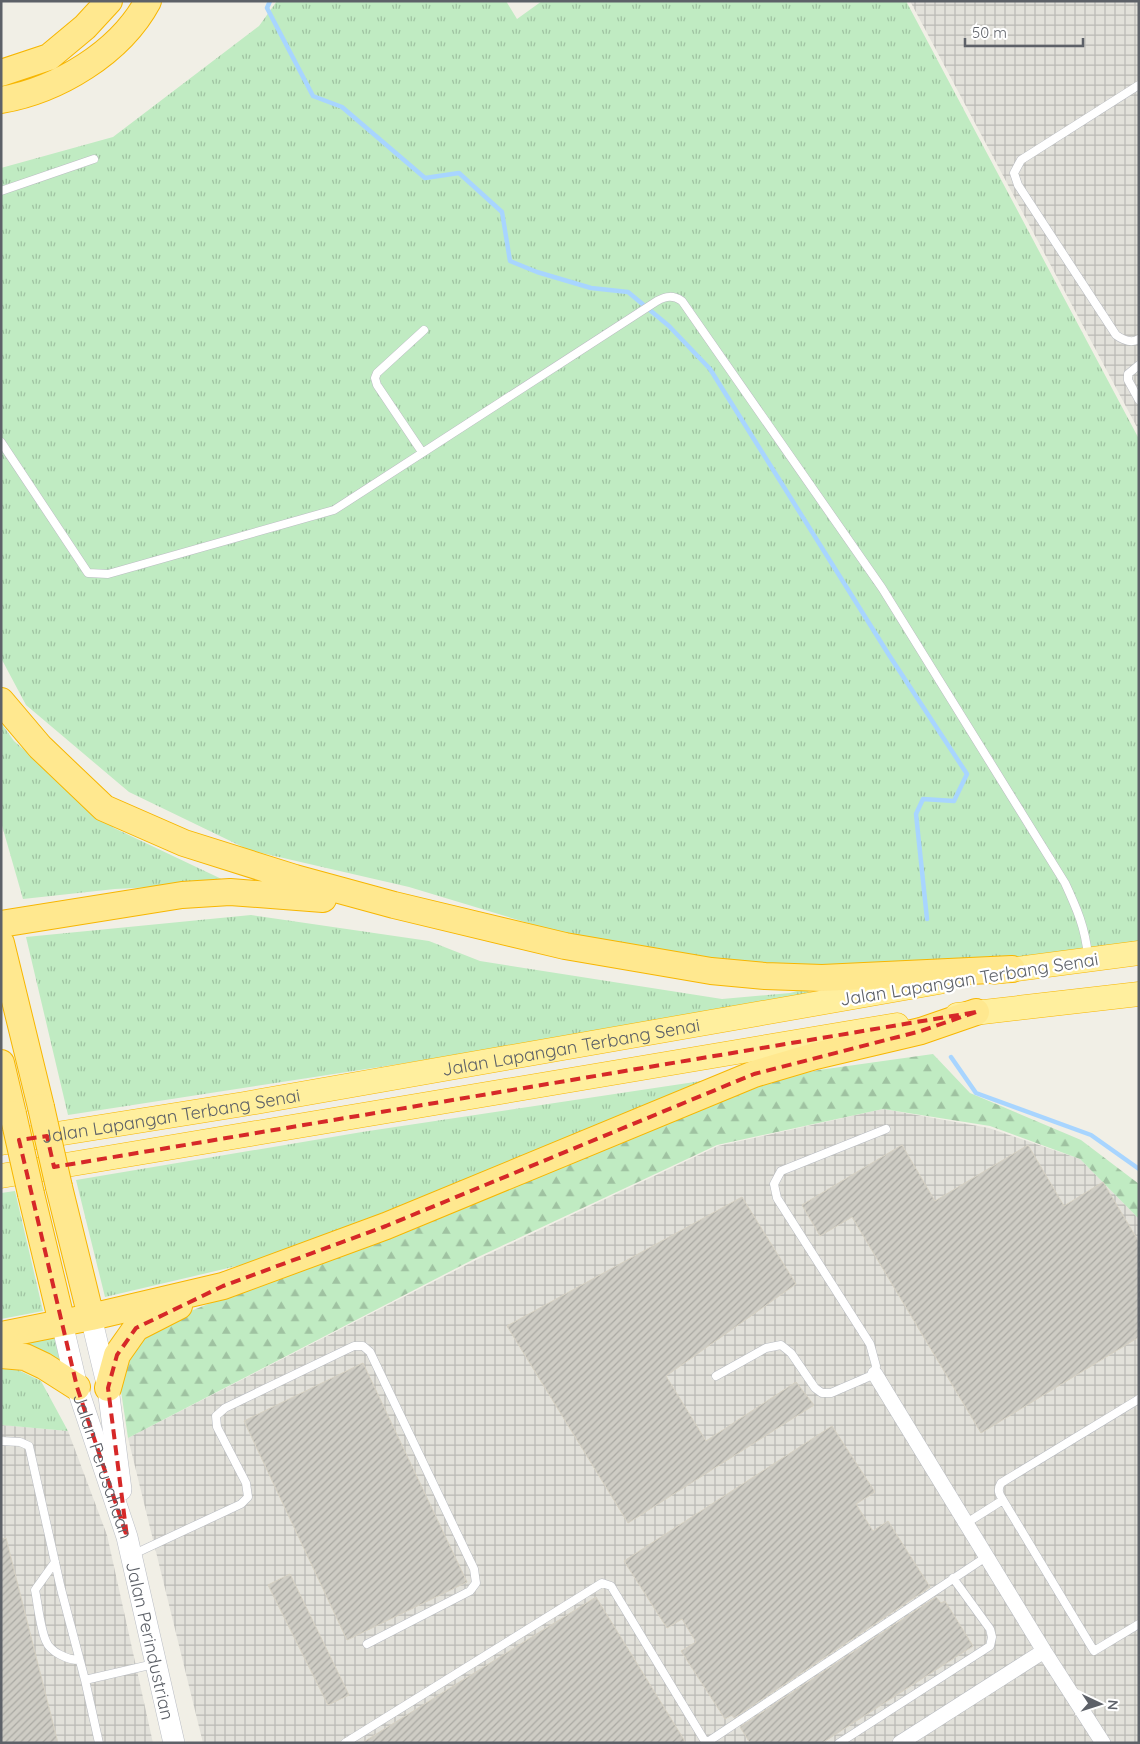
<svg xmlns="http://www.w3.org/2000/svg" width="1140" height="1744" font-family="Quicksand,sans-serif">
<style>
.industrial{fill:url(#industrial-grid)}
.grass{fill:url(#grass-tufts)}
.forest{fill:url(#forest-firs)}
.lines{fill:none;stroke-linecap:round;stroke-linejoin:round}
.stream{stroke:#a8d5ff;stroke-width:4.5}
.building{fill:url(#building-hatch);stroke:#d6d1c3}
.service-casing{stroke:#babdc2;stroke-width:9}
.minor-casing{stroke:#babdc2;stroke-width:16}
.secondary-casing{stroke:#bbbec5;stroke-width:22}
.trunk-casing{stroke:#f7b600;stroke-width:25}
.motorway-casing{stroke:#f7b600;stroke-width:28}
.service{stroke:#fff;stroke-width:8}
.minor{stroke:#fff;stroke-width:15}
.secondary{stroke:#fff;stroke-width:21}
.trunk{stroke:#ffef9e;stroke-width:24}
.motorway{stroke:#ffe88f;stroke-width:26}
.motorway-bridge-casing{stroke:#f7b600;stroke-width:28;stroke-linecap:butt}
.motorway-bridge{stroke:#ffe88f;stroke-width:26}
.marked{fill:none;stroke:#d62828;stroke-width:4;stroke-dasharray:10 6;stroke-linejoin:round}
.labels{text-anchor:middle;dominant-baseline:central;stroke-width:4.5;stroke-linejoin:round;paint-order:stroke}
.street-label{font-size:18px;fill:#5d6168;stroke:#fff}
</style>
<defs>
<pattern id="industrial-grid" width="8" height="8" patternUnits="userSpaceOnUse" patternTransform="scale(1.25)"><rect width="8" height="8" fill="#e2e1da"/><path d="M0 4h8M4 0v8" fill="none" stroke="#babab5"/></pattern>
<pattern id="grass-tufts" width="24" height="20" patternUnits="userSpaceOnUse" patternTransform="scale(1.25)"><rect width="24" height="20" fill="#c0ebc2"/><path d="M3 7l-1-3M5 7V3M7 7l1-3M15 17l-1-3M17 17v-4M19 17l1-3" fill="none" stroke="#9fc2a1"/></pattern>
<pattern id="forest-firs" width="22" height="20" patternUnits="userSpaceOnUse" patternTransform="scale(1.25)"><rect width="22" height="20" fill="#c0ebc2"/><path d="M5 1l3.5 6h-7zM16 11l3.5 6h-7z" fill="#9fc2a1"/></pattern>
<pattern id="building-hatch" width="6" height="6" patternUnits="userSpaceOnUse" patternTransform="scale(1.25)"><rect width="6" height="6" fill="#ceccc4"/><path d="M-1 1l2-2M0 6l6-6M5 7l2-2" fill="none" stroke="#aaa9a3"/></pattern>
</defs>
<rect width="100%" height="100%" fill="#f1efe6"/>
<!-- industrial -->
<path class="industrial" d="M910 1H1139V431Z
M883 1109 989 1128 1080 1159 1139 1219V1743H203L128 1438 476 1260 718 1146Z
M1 1425 68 1431 107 1535 153 1743H1Z"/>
<!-- grass -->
<path class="grass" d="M277 1H506L517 19 542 1H906L1139 439V941L978 965 834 974 621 951 409 887 249 850 129 792 26 705 1 658V168L113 137 259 26Z
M1 723 14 741 114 828 230 883 115 889 23 899 1 822Z
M251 915 429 941 480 961 722 999 790 993 801 990 808 991 811 996 802 1002 68 1115 26 937Z
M728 1077 288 1254 105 1297 76 1180 362 1132Z
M15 1191 43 1311 1 1319V1193Z
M56 1331 66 1372 1 1340Z
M1 1367 14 1368 41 1381 68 1431 1 1425Z"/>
<!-- forest -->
<path class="forest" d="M933 1054 970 1093 1081 1140 1139 1184V1219L1080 1159 990 1126 883 1109 717 1145 476 1258 128 1438 118 1371 136 1342 156 1325 749 1086 819 1070Z"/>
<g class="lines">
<!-- stream -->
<path class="stream" d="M270 1 267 8 313 96 342 107 425 178 459 173 502 212 510 261 537 272 591 288 628 292 669 326 710 369 889 655 967 774 954 801 923 799 916 814 927 919
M951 1057 976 1093 1091 1135 1139 1169"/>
</g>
<!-- building -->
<path class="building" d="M902 1145 935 1201 1028 1145 1064 1206 1103 1182 1139 1242V1337L981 1433 852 1217 820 1236 802 1205Z
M742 1197 796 1284 666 1376 706 1441 796 1382 814 1405 628 1523 507 1326Z
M363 1363 467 1582 347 1640 244 1421Z
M832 1426 875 1492 856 1504 873 1531 888 1521 930 1587 734 1718 732 1715 725 1719 681 1651 696 1642 682 1619 667 1628 624 1561Z
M6 1538 58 1743H1V1539Z
M290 1574 349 1695 328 1705 268 1585Z
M596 1597 686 1743H362Z
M936 1597 941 1603 945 1601 973 1646 822 1743H750L740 1727Z"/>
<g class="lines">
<!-- service casing -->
<g class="service-casing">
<path id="service" d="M1139 85 1021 160 1014 173 1018 185 1116 335C1123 340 1131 344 1139 339
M1 191 94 159
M1139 365 1128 374V380L1139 400
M1 442 88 573 108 574 334 510 657 301C666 296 673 295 682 301L882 588 1065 883C1077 909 1085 927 1088 956
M422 452 377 385 375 378 377 373 424 330
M716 1376 766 1348 781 1345 791 1353 815 1388 822 1393H831L875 1374 876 1366 870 1344 777 1198 774 1184 781 1171 886 1129
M1139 1399 1001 1483C997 1490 999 1494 1003 1500L1094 1651 1139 1624
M1 1441 20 1442 29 1446 61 1589 85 1680 99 1743
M965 1524 1003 1500
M134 1554 241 1504 248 1497 246 1483 217 1427 216 1416 225 1408 354 1346H363L370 1352 474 1569 476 1583 470 1591 367 1644
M55 1562 35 1590C38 1604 40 1628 46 1641 50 1652 68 1660 79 1660
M85 1680 154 1664
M345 1743 602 1583 611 1586 706 1743
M706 1743 986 1557
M839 1743 990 1646 992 1637 990 1629 953 1578"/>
</g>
<!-- minor casing -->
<g class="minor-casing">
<path id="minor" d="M875 1374 1044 1651 1103 1743
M900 1743 1044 1651"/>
</g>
<!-- secondary casing -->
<g class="secondary-casing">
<g id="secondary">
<path d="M91 1317 108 1388 121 1490"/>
<path id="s1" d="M62 1323 77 1387 127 1537 174 1743"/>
</g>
</g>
<!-- trunk casing -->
<g class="trunk-casing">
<g id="trunk">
<path d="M994 972 1139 953"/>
<path d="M957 1015 1139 994"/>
<path id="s2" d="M1 1143 244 1104 939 982"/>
<path d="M1 1176 897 1025"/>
</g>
</g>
<!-- motorway casing -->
<g class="motorway-casing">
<path id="motorway" d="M1 73 49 57 85 27 109 1
M1 100C58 90 120 53 148 1
M1 701 40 747 104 808 184 843 295 878 394 905 565 946 711 971 765 976 822 978 1012 969
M1 924 182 895 230 892 323 899
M1 943 41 1107
M1 1063 13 1114
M59 1187 91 1317
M31 1194 62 1323
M1 1335 91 1317 223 1286 386 1226 754 1074 815 1056 921 1031 976 1012
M1 1355 25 1357 44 1366 77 1387
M108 1388 117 1355 136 1328 179 1306"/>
</g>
<!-- service -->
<use href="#service" class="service"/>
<!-- minor -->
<use href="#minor" class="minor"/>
<!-- secondary -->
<use href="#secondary" class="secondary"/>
<!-- trunk -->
<use href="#trunk" class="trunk"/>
<!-- motorway -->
<use href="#motorway" class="motorway"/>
<!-- motorway-bridge casing -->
<g class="motorway-bridge-casing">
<path id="motorway-bridge" d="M41 1107 59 1187
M13 1114 31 1194"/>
</g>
<!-- motorway-bridge -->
<use href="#motorway-bridge" class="motorway-bridge"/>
</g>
<!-- marked area -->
<path class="marked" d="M976 1012 921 1031 754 1074 386 1226 223 1286 136 1328 117 1355 108 1388 127 1537 77 1387 19 1140 47 1136 54 1167Z"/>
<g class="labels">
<!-- street labels -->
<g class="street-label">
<text transform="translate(969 979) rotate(-9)">Jalan Lapangan Terbang Senai</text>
<text stroke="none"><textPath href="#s2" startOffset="578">Jalan Lapangan Terbang Senai</textPath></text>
<text stroke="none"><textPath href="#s2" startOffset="172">Jalan Lapangan Terbang Senai</textPath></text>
<text stroke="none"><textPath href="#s1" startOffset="149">Jalan Perusahaan</textPath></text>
<text stroke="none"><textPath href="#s1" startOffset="330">Jalan Perindustrian</textPath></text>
</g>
</g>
<!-- border -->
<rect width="1140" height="1744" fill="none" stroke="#5d6168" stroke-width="5"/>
<!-- north arrow -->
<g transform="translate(1100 1704) rotate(94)" stroke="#ffffff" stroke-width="4" paint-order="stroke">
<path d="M0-4L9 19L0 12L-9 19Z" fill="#5d6168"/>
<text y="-8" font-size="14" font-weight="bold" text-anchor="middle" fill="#5d6168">N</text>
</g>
<!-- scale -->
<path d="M965 38v8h118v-8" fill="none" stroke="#5d6168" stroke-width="2.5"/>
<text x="972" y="38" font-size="15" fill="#5d6168" stroke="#ffffff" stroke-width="4" paint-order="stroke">50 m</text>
</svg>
